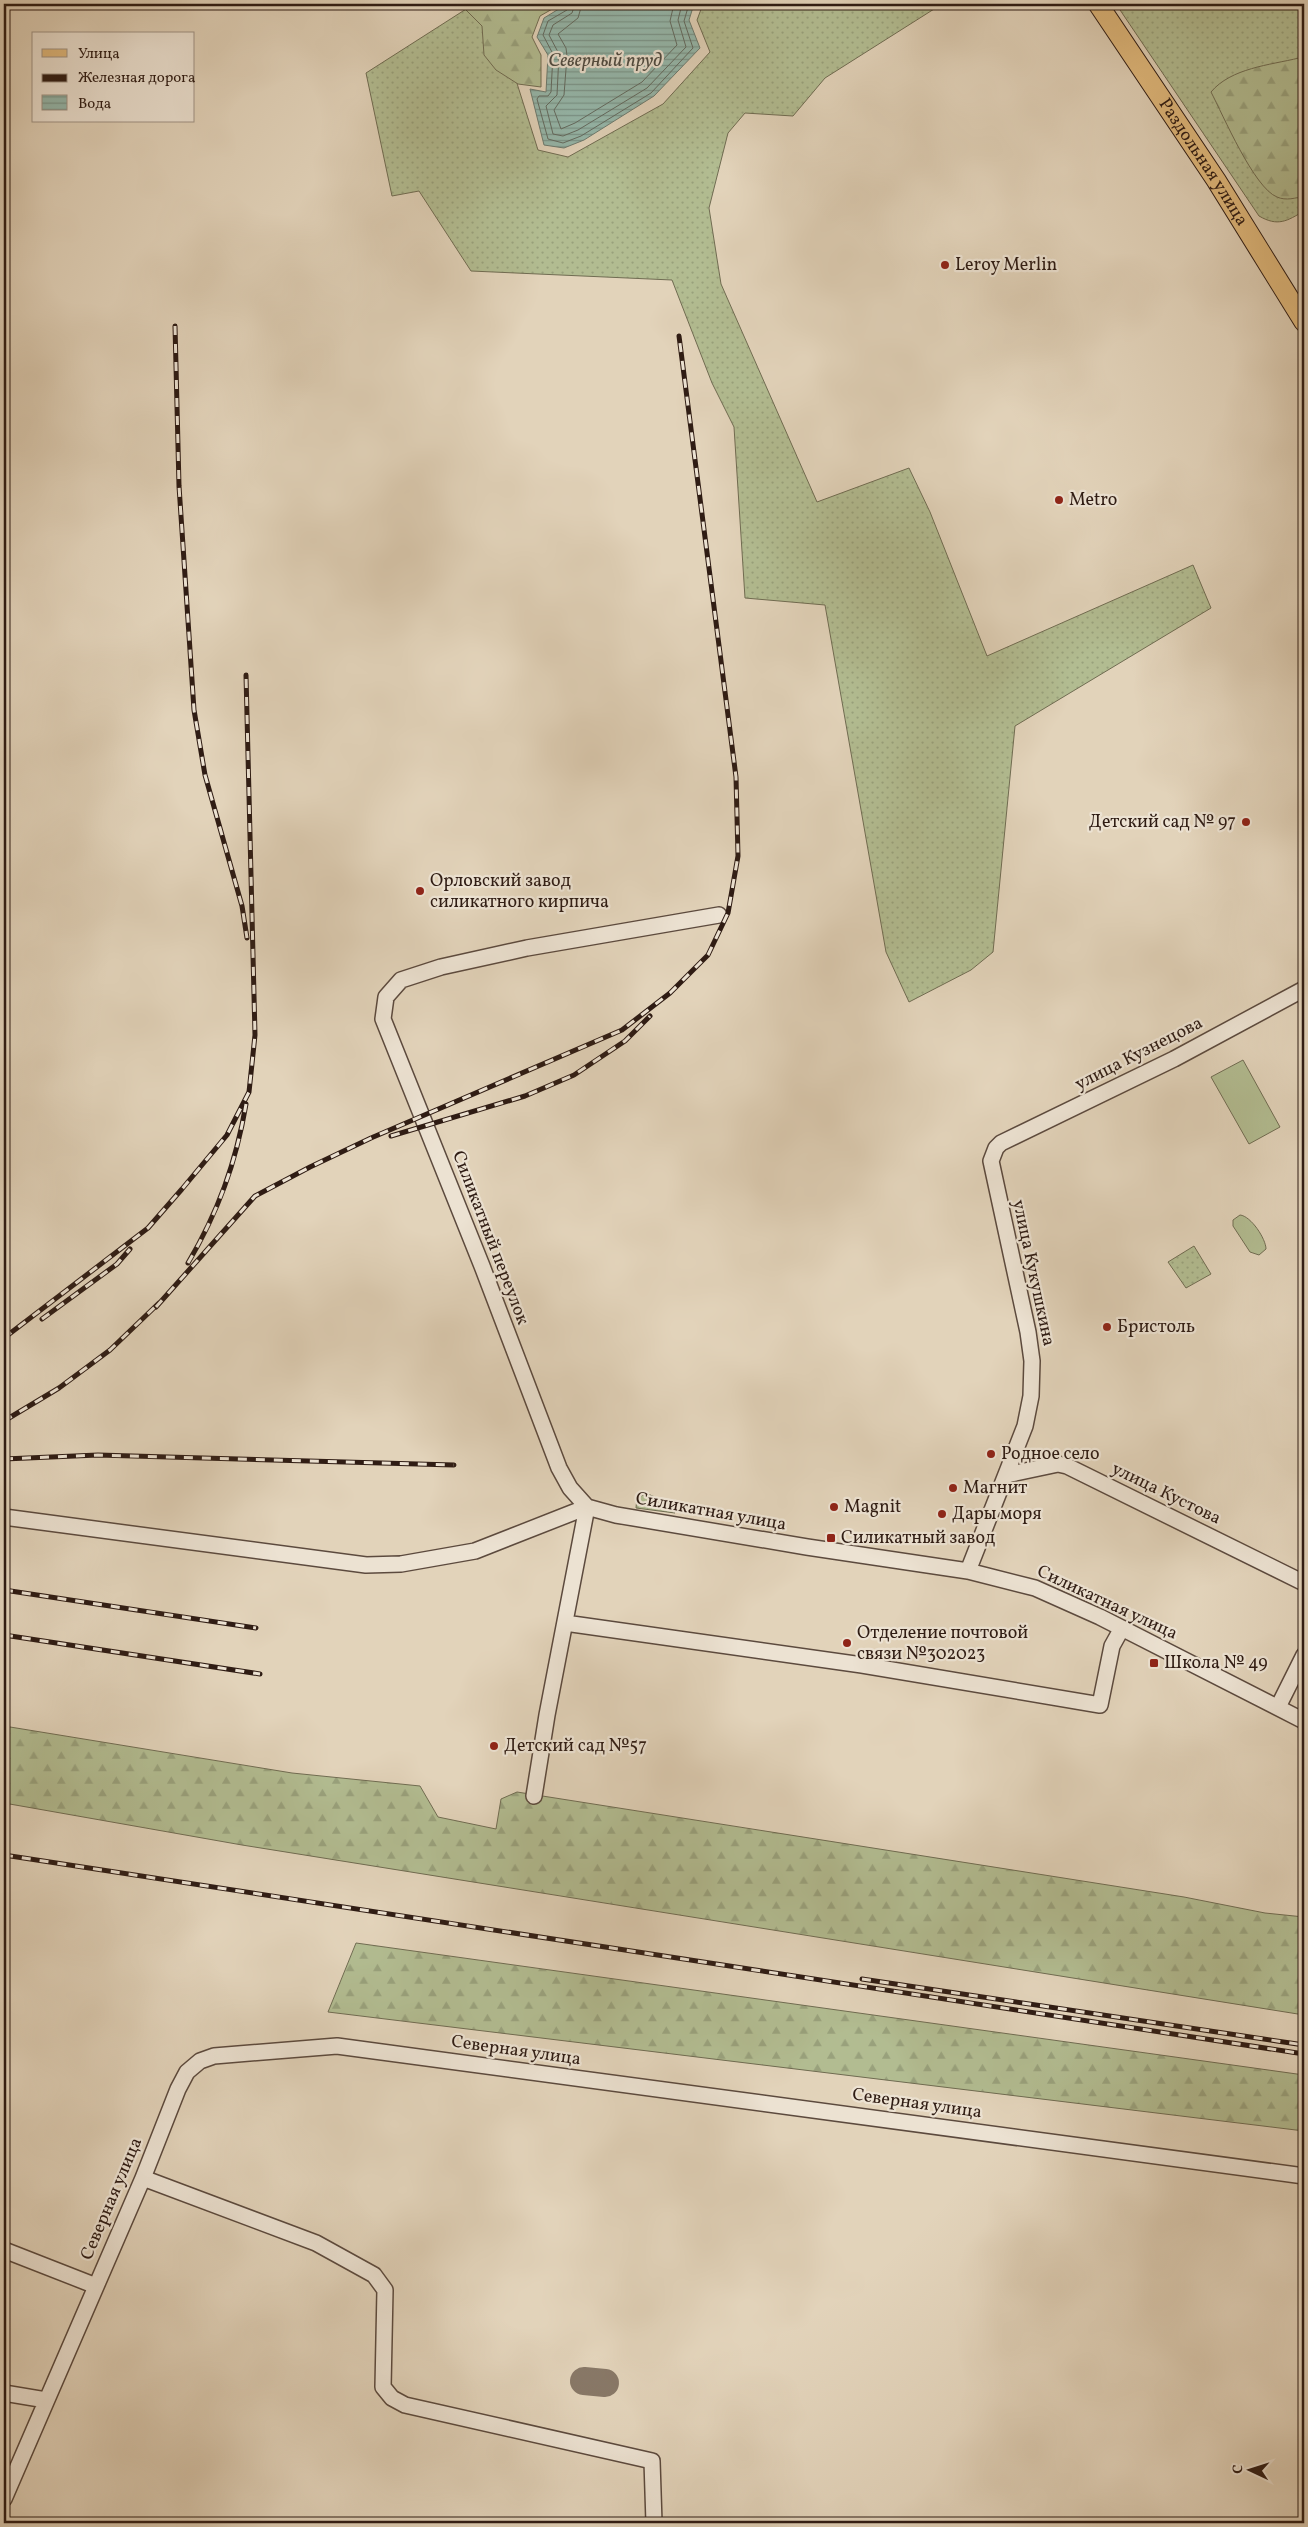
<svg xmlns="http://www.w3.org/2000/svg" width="1308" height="2527" font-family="Vollkorn,serif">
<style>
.grass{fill:url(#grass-dots);stroke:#706c52}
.forest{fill:url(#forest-firs);stroke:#706c52}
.garden{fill:#b2bc91;stroke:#706c52}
.water{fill:url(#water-rules);stroke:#6c7a6f}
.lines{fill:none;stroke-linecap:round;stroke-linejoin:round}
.shore{stroke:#626a60;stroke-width:1}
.taxiway{stroke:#887867;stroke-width:28}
.minor-casing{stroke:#5c4a3e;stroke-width:18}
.major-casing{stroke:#2f1c14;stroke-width:21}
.minor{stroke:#ece2d2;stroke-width:15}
.major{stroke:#e1ba7d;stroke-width:19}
.rail-casing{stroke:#2f1c14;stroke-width:5}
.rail{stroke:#ece2d2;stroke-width:3;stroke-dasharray:9;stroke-linecap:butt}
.poi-dot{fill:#8f2418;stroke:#ece2d2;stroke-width:2}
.labels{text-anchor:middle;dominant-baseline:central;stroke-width:4.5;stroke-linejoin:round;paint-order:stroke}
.street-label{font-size:18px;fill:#2f1c14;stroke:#ece2d2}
.poi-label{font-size:18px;fill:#2f1c14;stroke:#ece2d2;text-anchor:start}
.water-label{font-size:19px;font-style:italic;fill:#4e4b42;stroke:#ece2d2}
</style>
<defs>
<pattern id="grass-dots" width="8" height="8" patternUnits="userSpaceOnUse" patternTransform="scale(1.25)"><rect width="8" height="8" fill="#b2bc91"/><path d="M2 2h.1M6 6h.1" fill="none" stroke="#99a17c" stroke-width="1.8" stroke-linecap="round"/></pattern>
<pattern id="forest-firs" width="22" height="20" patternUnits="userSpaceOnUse" patternTransform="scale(1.25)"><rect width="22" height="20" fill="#b2bc91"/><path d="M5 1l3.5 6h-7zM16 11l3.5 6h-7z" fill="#99a17c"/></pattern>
<pattern id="water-rules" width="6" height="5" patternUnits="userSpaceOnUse" patternTransform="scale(1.25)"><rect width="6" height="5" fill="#95b8ac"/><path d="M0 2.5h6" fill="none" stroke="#7a958b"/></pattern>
</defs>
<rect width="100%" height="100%" fill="#e2d3ba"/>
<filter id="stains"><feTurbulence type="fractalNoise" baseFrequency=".004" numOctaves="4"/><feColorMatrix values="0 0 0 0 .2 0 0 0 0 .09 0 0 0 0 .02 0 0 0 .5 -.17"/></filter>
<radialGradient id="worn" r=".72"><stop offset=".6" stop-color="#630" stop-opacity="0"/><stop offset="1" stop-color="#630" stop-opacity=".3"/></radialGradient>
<!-- grass -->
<path class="grass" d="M474 4 515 77 538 150 568 157 663 104 710 52 697 20 703 4H942L825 78 793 116 745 113 728 133 709 208 721 284 817 502 909 468 930 512 987 656 1193 565 1211 608 1015 726 993 952 971 970 909 1002 886 952 825 605 745 598 734 427 712 383 672 280 471 271 419 191 392 196 366 73Z
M1116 4H1304V211C1287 221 1278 227 1259 216Z
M1194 1246 1211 1274 1186 1288 1168 1262Z
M648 1494 657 1498 675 1513 636 1508 637 1497Z"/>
<!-- forest -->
<path class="forest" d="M465 4H561L540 16 532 37 541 55V87L518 84 496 70 484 55 482 26 462 6Z
M1299 58 1304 63V196C1296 198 1286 201 1277 197 1254 188 1223 115 1211 92 1231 68 1270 65 1299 58Z
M4 1726 292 1773 420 1786 438 1817 496 1829 501 1799 517 1792 1184 1897 1265 1913 1304 1917V2015L242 1845 4 1803Z
M356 1943 1304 2075V2131L328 2012Z"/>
<!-- garden -->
<path class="garden" d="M1243 1060 1280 1127 1249 1144 1211 1077Z
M1240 1215C1251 1216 1266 1239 1266 1249L1259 1255 1250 1252 1233 1226V1220Z"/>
<!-- water -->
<path class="water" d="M567 4H694L689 20 700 48 654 96 584 140 564 148 544 145 530 89 546 92 548 55 537 37 544 18Z"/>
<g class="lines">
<!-- shore -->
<path class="shore" d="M569 4 567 10 548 21 543 35 553 54 551 92 548 96H539L537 99 548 139 563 143 581 136 651 93 693 48 684 21 689 4
M575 4 572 13 553 25 549 35 559 54 557 95 546 106 553 134 563 136 578 130 647 88 686 47 678 20 682 4
M582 4 578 18 558 34 566 48 567 56 564 95 554 110 561 129 575 123 642 82 677 45 670 21 674 4"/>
<!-- taxiway -->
<path class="taxiway" d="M584 2381 605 2383"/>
<!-- minor casing -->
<g class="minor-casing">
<path id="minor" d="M1006 1475 1058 1464 1067 1466 1304 1583
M587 1507 570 1488 559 1468 482 1266 383 1019 386 997 401 980 441 967 527 948 719 915
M587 1507 616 1515 807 1547 968 1571 1035 1588 1100 1617 1304 1721
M4 1517 366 1565 401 1564 475 1551 587 1507
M968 1571 1025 1426 1031 1396 1032 1361 1028 1332 991 1161 996 1148 1001 1143 1174 1059 1304 989
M565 1623 862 1665 1100 1705 1112 1646 1122 1628
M1278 1707 1304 1655
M534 1796 547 1715 587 1507
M143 2178 316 2243 374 2275 385 2290 383 2387 392 2398 405 2405 652 2461 654 2523
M4 2250 96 2286
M4 2393 46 2400
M4 2499 143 2178 178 2089 187 2072 200 2061 214 2056 337 2046 1304 2176"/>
</g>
<!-- major casing -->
<g class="major-casing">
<g id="major">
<path id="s1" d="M1098 4 1216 180 1304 322"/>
</g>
</g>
<!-- minor -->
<use href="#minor" class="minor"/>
<!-- major -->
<use href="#major" class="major"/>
<!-- rail casing -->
<g class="rail-casing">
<path id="rail" d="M175 326 179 486 194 710 205 775 242 906 247 938
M391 1136 525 1096 574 1075 625 1041 650 1016
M188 1263C218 1212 236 1163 246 1104
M156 1307 255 1196 310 1167 371 1138 622 1030 670 993 708 955 728 913 738 856 736 777 679 336
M42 1319 117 1264 130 1249
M4 1338 148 1228 182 1189 227 1135 249 1092 255 1035 246 675
M4 1421 59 1388 110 1350 159 1303
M4 1459 98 1455 454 1465
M4 1590 256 1628
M4 1635 260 1674
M4 1855 1304 2054
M862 1979 1304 2045"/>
</g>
<!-- rail -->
<use href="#rail" class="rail"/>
</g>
<!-- markers -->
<g class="poi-dot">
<circle cx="945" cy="265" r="5"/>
<circle cx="1059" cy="500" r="5"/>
<circle cx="1246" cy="822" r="5"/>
<circle cx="420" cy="891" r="5"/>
<circle cx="1107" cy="1327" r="5"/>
<circle cx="991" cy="1454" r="5"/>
<circle cx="953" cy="1488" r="5"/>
<circle cx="834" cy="1507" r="5"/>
<circle cx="942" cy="1514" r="5"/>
<rect x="826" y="1533" width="10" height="10" rx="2.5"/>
<circle cx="847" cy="1643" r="5"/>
<rect x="1149" y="1658" width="10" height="10" rx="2.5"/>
<circle cx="494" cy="1746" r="5"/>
</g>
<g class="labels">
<!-- street labels -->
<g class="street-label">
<text stroke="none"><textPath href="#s1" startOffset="190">Раздольная улица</textPath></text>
<text transform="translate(1139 1054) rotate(-27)">улица Кузнецова</text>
<text transform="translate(490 1238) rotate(69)">Силикатный переулок</text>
<text transform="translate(1033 1273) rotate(78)">улица Кукушкина</text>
<text transform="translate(1166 1494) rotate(26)">улица Кустова</text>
<text transform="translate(711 1512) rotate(10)">Силикатная улица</text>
<text transform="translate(1107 1603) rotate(25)">Силикатная улица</text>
<text transform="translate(516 2051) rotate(8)">Северная улица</text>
<text transform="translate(917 2104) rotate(8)">Северная улица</text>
<text transform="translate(112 2199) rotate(-67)">Северная улица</text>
</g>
<!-- poi labels -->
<g class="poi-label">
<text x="955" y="265">Leroy Merlin</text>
<text x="1069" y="500">Metro</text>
<text x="1236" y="822" text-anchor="end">Детский сад № 97</text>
<text x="430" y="881">Орловский завод<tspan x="430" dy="21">силикатного кирпича</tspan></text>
<text x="1117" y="1327">Бристоль</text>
<text x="1001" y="1454">Родное село</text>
<text x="963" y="1488">Магнит</text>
<text x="844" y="1507">Magnit</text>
<text x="952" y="1514">Дары моря</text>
<text x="841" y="1538">Силикатный завод</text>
<text x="857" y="1633">Отделение почтовой<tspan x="857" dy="21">связи №302023</tspan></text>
<text x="1164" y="1663">Школа № 49</text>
<text x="504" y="1746">Детский сад №57</text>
</g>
<!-- water labels -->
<g class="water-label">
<text x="605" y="61">Северный пруд</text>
</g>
</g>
<!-- margin -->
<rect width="1308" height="2527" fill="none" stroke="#e2d3ba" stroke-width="20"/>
<rect x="5" y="5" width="1298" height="2517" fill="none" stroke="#2f1c14" stroke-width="2.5"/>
<rect x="10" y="10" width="1288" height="2507" fill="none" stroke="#2f1c14"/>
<!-- legend -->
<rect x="32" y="32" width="162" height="90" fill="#ece2d2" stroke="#a09386"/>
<rect x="42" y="49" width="25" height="8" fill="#e1ba7d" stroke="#a09386"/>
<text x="78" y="58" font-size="15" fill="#2f1c14">Улица</text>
<rect x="42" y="74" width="25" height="8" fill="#2f1c14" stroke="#a09386"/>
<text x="78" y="82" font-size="15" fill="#2f1c14">Железная дорога</text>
<rect x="42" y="95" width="25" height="15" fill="url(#water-rules)" stroke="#a09386"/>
<text x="78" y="108" font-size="15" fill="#2f1c14">Вода</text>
<!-- north arrow -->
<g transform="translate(1250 2470) rotate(274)" stroke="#ece2d2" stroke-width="4" paint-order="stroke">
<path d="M0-4L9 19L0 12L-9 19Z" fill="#2f1c14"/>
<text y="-8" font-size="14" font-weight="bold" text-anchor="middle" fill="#2f1c14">С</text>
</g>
<rect width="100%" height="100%" filter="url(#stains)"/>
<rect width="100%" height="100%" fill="url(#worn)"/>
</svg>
